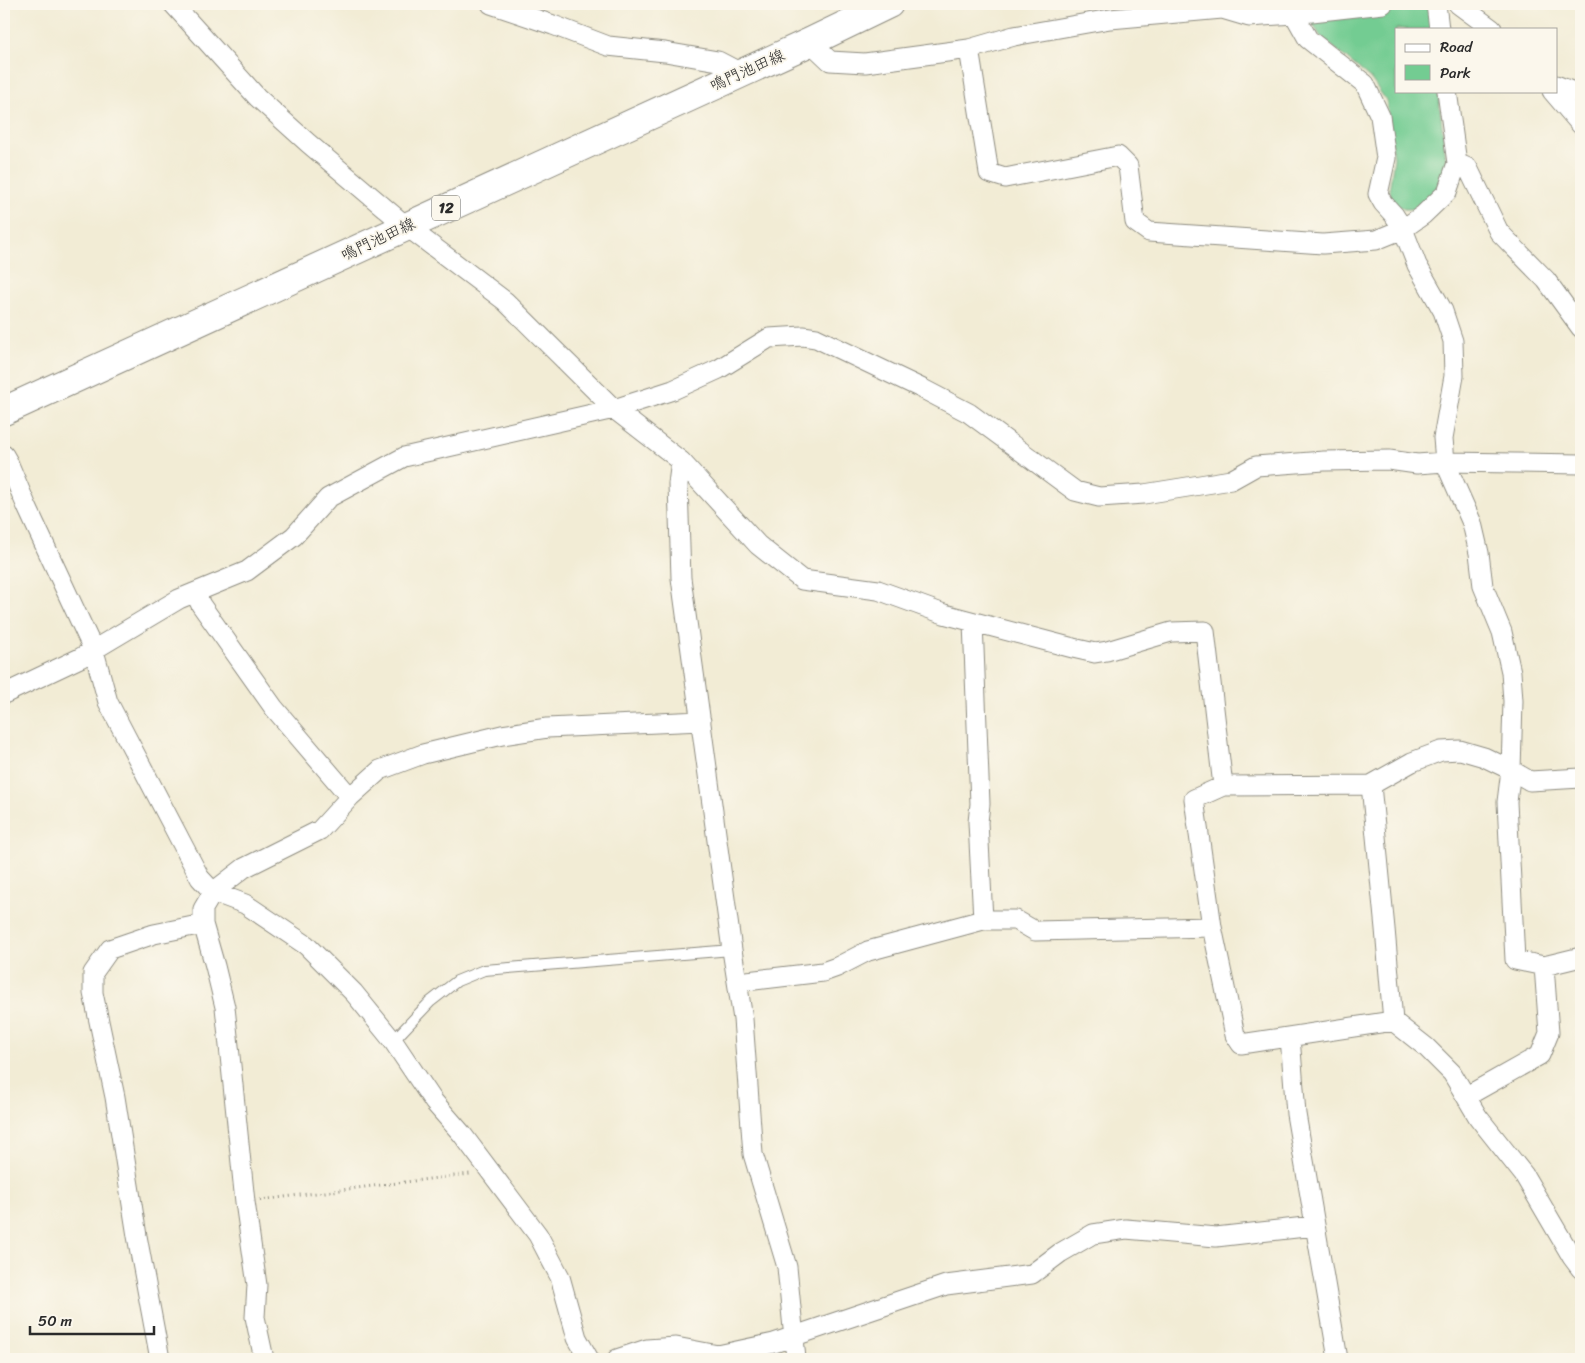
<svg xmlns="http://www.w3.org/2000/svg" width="1585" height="1363" font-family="Sriracha,'Klee One',sans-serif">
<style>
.green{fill:#73cc92;stroke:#4f7c5e}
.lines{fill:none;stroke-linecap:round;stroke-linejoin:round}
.stream{stroke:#5db1d9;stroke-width:5}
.lane-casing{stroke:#8e8c80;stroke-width:12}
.street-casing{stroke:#8e8c80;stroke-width:21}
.primary-casing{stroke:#8e8c80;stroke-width:30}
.path{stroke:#8e8c80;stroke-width:3;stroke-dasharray:1 4;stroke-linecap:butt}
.lane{stroke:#fff;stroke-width:10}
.street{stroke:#fff;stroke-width:19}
.primary{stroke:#fff;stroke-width:28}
.labels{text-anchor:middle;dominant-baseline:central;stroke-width:4;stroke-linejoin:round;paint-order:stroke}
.shield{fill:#fbf7ec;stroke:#696865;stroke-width:1}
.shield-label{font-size:15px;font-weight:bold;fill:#2b2b2b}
.street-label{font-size:16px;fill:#2b2b2b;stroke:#fbf7ec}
</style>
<rect width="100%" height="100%" fill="#fbf7ec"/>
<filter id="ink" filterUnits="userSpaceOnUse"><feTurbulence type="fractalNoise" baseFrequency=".02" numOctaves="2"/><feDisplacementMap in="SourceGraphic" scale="10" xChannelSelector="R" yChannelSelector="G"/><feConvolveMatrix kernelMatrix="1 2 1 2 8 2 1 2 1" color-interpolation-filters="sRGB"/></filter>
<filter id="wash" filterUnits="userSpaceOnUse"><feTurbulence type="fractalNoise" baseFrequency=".0096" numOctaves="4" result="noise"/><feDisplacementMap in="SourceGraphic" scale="20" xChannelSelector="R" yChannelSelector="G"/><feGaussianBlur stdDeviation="1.12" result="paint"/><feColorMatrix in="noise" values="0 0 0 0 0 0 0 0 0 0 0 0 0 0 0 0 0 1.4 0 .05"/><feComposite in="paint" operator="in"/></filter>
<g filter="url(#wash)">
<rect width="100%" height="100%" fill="#f2ecd5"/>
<!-- green -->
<path class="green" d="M1233 4H1426L1430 12 1432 29H1396V91H1438L1447 168 1439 191 1415 209H1404L1394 204 1389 191 1394 158 1386 100 1370 78 1321 37 1300 5 1245 9Z"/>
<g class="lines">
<!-- stream -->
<path class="stream" d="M1243 4H1274"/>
</g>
</g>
<g filter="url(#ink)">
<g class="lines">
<!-- lane casing -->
<g class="lane-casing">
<path id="lane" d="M393 1041 430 1002 457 981 484 970 732 950"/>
</g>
<!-- street casing -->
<g class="street-casing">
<path id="street" d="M173 4 257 97 308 143 406 226 505 301 614 409 681 461 758 545 802 580 878 590 944 614 1073 648 1095 653 1107 651 1171 632 1205 631 1223 786 1194 799 1212 927
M491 4 553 25 608 46 665 52 718 61 741 73
M1436 4 1439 29
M1458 4 1492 29
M1294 14 1308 39 1365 84 1380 116 1386 158 1378 194 1383 203 1394 215 1403 229 1417 265 1443 311 1453 341 1454 376 1443 438 1445 462 1472 523 1479 553 1483 586 1502 632 1511 672 1513 701 1511 770 1507 802 1515 960 1544 966 1581 957
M810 42 830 61 865 63 969 49 1014 36 1110 19 1222 9 1249 17 1294 14 1383 4
M969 49 989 173 1005 178 1118 156 1128 166 1135 222 1149 232 1323 244 1376 240 1403 229 1423 215 1447 192 1457 163
M1556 85 1574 92H1581
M1447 91 1457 163 1468 168 1499 232 1546 280 1581 328
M1552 91 1581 125
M4 455 8 462 27 507 94 651 108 702 200 878 213 892 245 904 306 945 354 993 393 1041 434 1102 462 1134 538 1235 560 1277 577 1338 589 1359
M681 461 678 484 681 578 732 950 743 1019 753 1154 787 1267 796 1359
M195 593 201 605 274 708 350 797
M973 622 980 804 978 822 983 920
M4 694 80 658 179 599 247 571 294 536 328 498 404 457 614 409 673 390 719 369 769 338 803 336 816 338 923 389 969 413 1075 491 1099 497 1144 494 1231 480 1256 466 1324 461 1389 460 1417 464 1445 462 1581 464
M1371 785 1385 929 1393 1021
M1223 786 1371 785 1412 762 1441 751 1460 750 1484 757 1511 770 1530 781 1581 778
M738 982 823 972 837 967 868 951 983 920H1016L1035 931 1212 927 1235 1035 1241 1044 1393 1021 1426 1047 1452 1073 1478 1117 1524 1175 1572 1257 1581 1269
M1290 1037 1296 1114 1338 1359
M1467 1096 1540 1055 1549 1033 1544 966
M160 1359 137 1236 115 1097 93 993V973L110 949 154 934 203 924
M264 1359 255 1317 257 1285 245 1202 225 1007 215 966 203 924V909L213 892 244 868 320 830 350 797 380 770 423 754 502 735 547 728 701 721
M617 1359 647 1349 676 1347 718 1355 774 1343 946 1285 1032 1274 1060 1253 1093 1234 1126 1229 1216 1237 1314 1226"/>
</g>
<!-- primary casing -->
<g class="primary-casing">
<path id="primary" d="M4 411 810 42 889 4"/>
</g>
<!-- path -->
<path class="path" d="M260 1200 470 1174"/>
<!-- lane -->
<use href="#lane" class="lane"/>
<!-- street -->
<use href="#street" class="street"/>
<!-- primary -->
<use href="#primary" class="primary"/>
</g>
</g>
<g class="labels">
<!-- shield labels -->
<rect class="shield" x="432" y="195.5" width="28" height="25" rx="4"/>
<g class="shield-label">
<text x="446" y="208">12</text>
</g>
<!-- street labels -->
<g class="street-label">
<text transform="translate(747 70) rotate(-24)">鳴門池田線</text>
<text transform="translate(378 239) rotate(-25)">鳴門池田線</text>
</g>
</g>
<!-- margin -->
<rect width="1585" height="1363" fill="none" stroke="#fbf7ec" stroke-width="20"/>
<!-- legend -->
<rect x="1395" y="28" width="162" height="65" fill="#fbf7ec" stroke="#a8a59f"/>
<rect x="1405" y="44" width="25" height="8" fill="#ffffff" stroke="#a8a59f"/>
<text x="1440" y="52" font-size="15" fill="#2b2b2b">Road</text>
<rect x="1405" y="65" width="25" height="15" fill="#73cc92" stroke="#a8a59f"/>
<text x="1440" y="78" font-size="15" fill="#2b2b2b">Park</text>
<!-- scale -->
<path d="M30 1326v8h124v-8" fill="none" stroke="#2b2b2b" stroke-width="2.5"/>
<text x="38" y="1326" font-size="15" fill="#2b2b2b" stroke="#fbf7ec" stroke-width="4" paint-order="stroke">50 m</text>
</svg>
